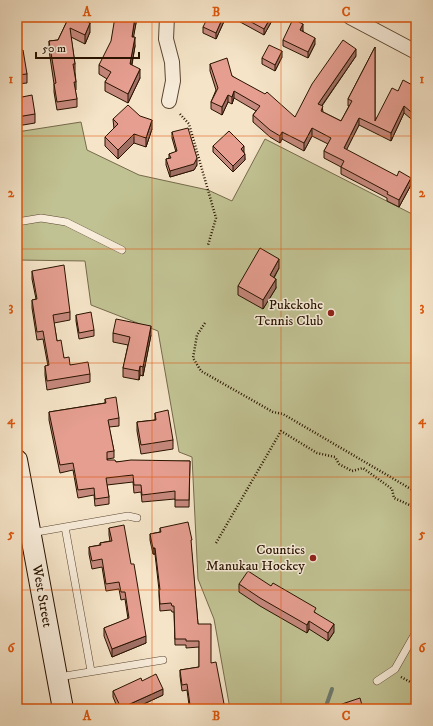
<svg xmlns="http://www.w3.org/2000/svg" width="433" height="726" font-family="'IM FELL DW Pica',serif">
<style>
.green{fill:#c1c293;stroke:#756a4a}
.lines{fill:none;stroke-linecap:round;stroke-linejoin:round}
.stream{stroke:#6e7a6f;stroke-width:4}
.lane-casing{stroke:#5c4732;stroke-width:8}
.street-casing{stroke:#5c4732;stroke-width:16}
.secondary-casing{stroke:#291300;stroke-width:22}
.path{stroke:#291300;stroke-width:2.5;stroke-dasharray:1 2;stroke-linecap:butt}
.lane{stroke:#f8eddb;stroke-width:7}
.street{stroke:#f8eddb;stroke-width:14}
.secondary{stroke:#f8eddb;stroke-width:20}
.wall{fill:#c5887c;stroke:#291300}
.shaded-wall{fill:#a06f65;stroke:#291300}
.building{fill:#e59e90;stroke:#291300}
.grid{fill:none;stroke:#de560b;stroke-width:1;stroke-opacity:0.55}
.poi-dot{fill:#8f2418;stroke:#f8eddb;stroke-width:1.5}
.labels{text-anchor:middle;dominant-baseline:central;stroke-width:3;stroke-linejoin:round;paint-order:stroke}
.poi-label{font-size:14px;fill:#291300;stroke:#f8eddb;text-anchor:end}
.street-label{font-size:14px;fill:#291300;stroke:#f8eddb}
.neatline{fill:none;stroke:#de560b;stroke-width:1.5}
.grid-label{font-size:13px;text-anchor:middle;font-weight:bold;fill:#de560b}
</style>
<rect width="100%" height="100%" fill="#f5e4c8"/>
<filter id="stains"><feTurbulence type="fractalNoise" baseFrequency=".005" numOctaves="4"/><feColorMatrix values="0 0 0 0 .2 0 0 0 0 .09 0 0 0 0 .02 0 0 0 .5 -.17"/></filter>
<radialGradient id="worn" r=".72"><stop offset=".6" stop-color="#630" stop-opacity="0"/><stop offset="1" stop-color="#630" stop-opacity=".3"/></radialGradient>
<!-- green -->
<path class="green" d="M81 122 87 150 139 175 208 190 232 201 265 139 416 216V709H230L214 619 198 579 192 457 179 452 158 331 91 305 85 261 17 260V132Z"/>
<g class="lines">
<!-- stream -->
<path class="stream" d="M325 709 332 689"/>
<!-- lane casing -->
<g class="lane-casing">
<path id="lane" d="M17 222 41 218 66 222 122 250
M65 527 91 671
M31 533 128 516 137 518
M59 677 163 660
M377 681 395 669 416 632"/>
</g>
<!-- street casing -->
<g class="street-casing">
<path id="street" d="M167 17 166 39 172 62 173 81 169 101
M350 17 416 52"/>
</g>
<!-- secondary casing -->
<g class="secondary-casing">
<path id="secondary" d="M17 460 63 709"/>
</g>
<!-- path -->
<path class="path" d="M180 114 189 124 216 218 208 245
M205 323 197 335 193 358 201 371 273 412 283 414 416 492
M216 543 281 431 317 453 335 457 339 464 352 471 363 468 392 489 394 498 416 508
M401 677 416 685"/>
<!-- lane -->
<use href="#lane" class="lane"/>
<!-- street -->
<use href="#street" class="street"/>
<!-- secondary -->
<use href="#secondary" class="secondary"/>
</g>
<!-- wall -->
<path class="wall" d="M17 17 21 27V36L17 37Z
M69 17 90 32 85 44 71 37 75 64V72L76 82V90H75L77 99V107L57 110 54 92V84L49 50V41L58 40Z
M136 17V23L133 37 135 46 132 65 140 78 128 103 105 91V82L107 79 99 74V65Z
M226 17 216 39 203 33V27Z
M231 17H274L264 35Z
M303 30V31L315 44 308 58 283 46V40Z
M375 47V120L398 91 416 87V99L415 101 416 102V123L404 113 391 141 359 125 346 150 411 185 399 207 387 201V198L341 174V167L324 158V151L328 144 312 136 304 151 282 139 280 143 270 137 253 122V115L256 111 234 98 232 104 228 102 222 115 211 109V102L216 90 210 71V64L232 76 295 117 356 56 322 106 323 112 341 121 349 106H348V99Z
M17 51 27 74V83L17 84Z
M282 57 275 71 262 64V58Z
M17 98 35 114V123L17 126Z
M113 119 152 129 146 147 134 143 118 159 105 146V137L114 129Z
M172 132 197 165 194 170 170 177 166 165V159L169 158V154L176 152 172 138Z
M213 146 244 152 245 160 233 172 213 152Z
M279 268 274 278 276 288 263 309 238 295V286Z
M32 271 70 312V320L54 323 57 341 64 358 70 365 90 374V382L47 390 45 375V366H48L43 339 37 340 32 308V300L36 299 32 279Z
M76 315 94 330V336L79 339 76 321Z
M113 333 151 335 143 376 140 375 139 380 123 377V368L128 345 113 342Z
M105 399 119 418V426L109 427 114 451V458L107 459V460L116 462 190 461 189 507H175V499L142 502 141 492 134 493 133 482 107 485 109 497V504L95 506 94 495 78 498 73 470 60 473 49 420V412L105 403Z
M155 413 173 440V449L141 454 137 431V422L155 420Z
M109 528 146 643 112 657 104 636V628L128 619 125 599 121 600 119 589 106 591 102 567 92 569 89 554V547L100 545V543L110 541 109 535Z
M160 528 192 546H191L198 624 211 663 225 709H189V705L187 690 182 691 180 676V670L199 667V647L186 648V645H175L174 612H172L171 610 160 611 159 596V590L155 554H153L150 540V534L160 532Z
M239 584 316 613 334 632 328 641 309 629 307 633 260 606 239 592Z
M142 681 163 695 133 709H118L113 697V691Z"/>
<!-- shaded-wall -->
<path class="shaded-wall" d="M135 17H136V23L132 46V37Z
M223 17H226L216 39V33Z
M271 17H274L264 35V29Z
M90 23V32L85 44V35Z
M303 24V30L300 36V30Z
M135 37V46L130 73V64Z
M315 38V44L308 58V52Z
M356 49V56L318 111V104Z
M282 51V57L275 71V65Z
M140 69V78L128 103V94Z
M234 91V98L232 104V97Z
M416 92V99L412 107V100Z
M228 95V102L222 115V107Z
M404 106V113L391 141V133Z
M359 118V125L344 155V148Z
M152 120V129L146 147V138Z
M312 128V136L304 151V143Z
M282 132V139L280 143V136Z
M134 134V143L118 159V150Z
M244 146V152L241 149Z
M245 154V160L233 172V166Z
M197 158V165L194 170 170 177V171Z
M411 178V185L399 207V200Z
M279 259V268L270 284V275Z
M276 279V288L263 309V300Z
M151 326V335L143 376V367Z
M140 366V375L139 380V371Z
M153 548H155V554H153Z
M309 621V629L307 633V625Z
M334 624V632L328 641V633Z
M146 636V643L112 657V649Z
M163 689V695L133 709H121V708Z"/>
<!-- building -->
<path class="building" d="M17 17H20L21 27 17 28Z
M69 17H77L90 23 85 35 70 28 75 64H73L76 82H74L77 99 57 102 54 84 56 83 49 41 58 40Z
M115 17H135L132 37H135L130 64 140 69 128 94 105 82 111 72 99 65 111 41Z
M208 17H223L216 33 203 27Z
M242 17H271L264 29Z
M293 19 303 24 300 30 315 38 308 52 283 40Z
M343 40 356 49 318 104 323 106 321 111 341 121 352 101 348 99 375 47V121L392 88 398 91 403 80 416 87V92L412 100 416 102V116L404 106 391 133 359 118 344 148 397 176 399 171 411 178 399 200 387 194 388 192 341 167 344 161 324 151 331 138 312 128 304 143 282 132 280 136 270 130 253 115 260 106 234 91 232 97 228 95 222 107 211 102 218 88 210 64 227 58 232 76 265 94 267 92 295 117 312 84Z
M269 45 282 51 275 65 262 58Z
M23 50 27 74 17 75V51Z
M32 95 35 114 17 117V98Z
M128 105 140 116 152 120 146 138 134 134 118 150 105 137 118 124 113 119Z
M188 128 197 158 194 164 170 171 166 159 171 158 169 154 177 151 172 132Z
M229 131 244 146 241 149 245 154 233 166 213 146Z
M260 248 279 259 270 275 276 279 263 300 238 286Z
M64 265 70 312 53 315 57 341 61 340 64 358 69 357 70 365 88 362 90 374 47 381 45 366 49 365 43 331 37 332 32 300 37 299 32 271Z
M91 312 94 330 79 333 76 315Z
M116 319 151 326 143 367 140 366 139 371 123 368 130 337 113 333Z
M116 397 119 418 108 420 114 451 107 452V460H115L116 462 131 460 190 461 189 500H175V491L142 495 141 485H134L133 475 106 478 109 497 95 499 94 488 78 490 73 463 60 465 49 412 106 403 105 399Z
M168 410 173 440 141 445 137 422 156 420 155 413Z
M188 522 192 540H191L198 624H211V663L216 662 225 709H190L189 705H190L187 684 182 685 180 670 199 667V641H186V639H175L174 606H172L171 603 160 604 159 590H160L155 548H153L150 534 161 532 160 528Z
M124 525 131 564H134L146 636 112 649 104 628 129 618 125 592H121L119 582 106 584 102 559 92 561 89 547 101 545 100 543 112 541 109 528Z
M248 571 271 586 273 583 316 608 314 612 334 624 328 633 309 621 307 625 260 598 239 584Z
M156 674 163 689 121 708 113 691 141 678 142 681Z
M17 678 22 709H17Z
M360 698 363 709H343L342 704Z"/>
<!-- grid -->
<path class="grid" d="M152 17V709M281 17V709M17 136H416M17 249H416M17 363H416M17 477H416M17 590H416"/>
<!-- markers -->
<g class="poi-dot">
<circle cx="331" cy="313" r="4"/>
<circle cx="313" cy="558" r="4"/>
</g>
<g class="labels">
<!-- poi labels -->
<g class="poi-label">
<text x="323" y="305">Pukekohe<tspan x="323" dy="16">Tennis Club</tspan></text>
<text x="305" y="550">Counties<tspan x="305" dy="16">Manukau Hockey</tspan></text>
</g>
<!-- street labels -->
<g class="street-label">
<text transform="translate(42 596) rotate(80)">West Street</text>
</g>
</g>
<!-- margin -->
<rect width="433" height="726" fill="none" stroke="#f5e4c8" stroke-width="44"/>
<!-- scale -->
<path d="M36 52v6h103v-6" fill="none" stroke="#291300" stroke-width="2"/>
<text x="42" y="52" font-size="12" fill="#291300" stroke="#f8eddb" stroke-width="3" paint-order="stroke">50 m</text>
<rect x="22" y="22" width="389" height="682" class="neatline"/>
<g class="grid-label">
<text x="87" y="16">A</text>
<text x="216" y="16">B</text>
<text x="346" y="16">C</text>
<text x="11" y="83">1</text>
<text x="422" y="83">1</text>
<text x="11" y="197">2</text>
<text x="422" y="197">2</text>
<text x="11" y="311">3</text>
<text x="422" y="311">3</text>
<text x="11" y="424">4</text>
<text x="422" y="424">4</text>
<text x="11" y="538">5</text>
<text x="422" y="538">5</text>
<text x="11" y="652">6</text>
<text x="422" y="652">6</text>
<text x="87" y="720">A</text>
<text x="216" y="720">B</text>
<text x="346" y="720">C</text>
</g>
<rect width="100%" height="100%" filter="url(#stains)"/>
<rect width="100%" height="100%" fill="url(#worn)"/>
</svg>
